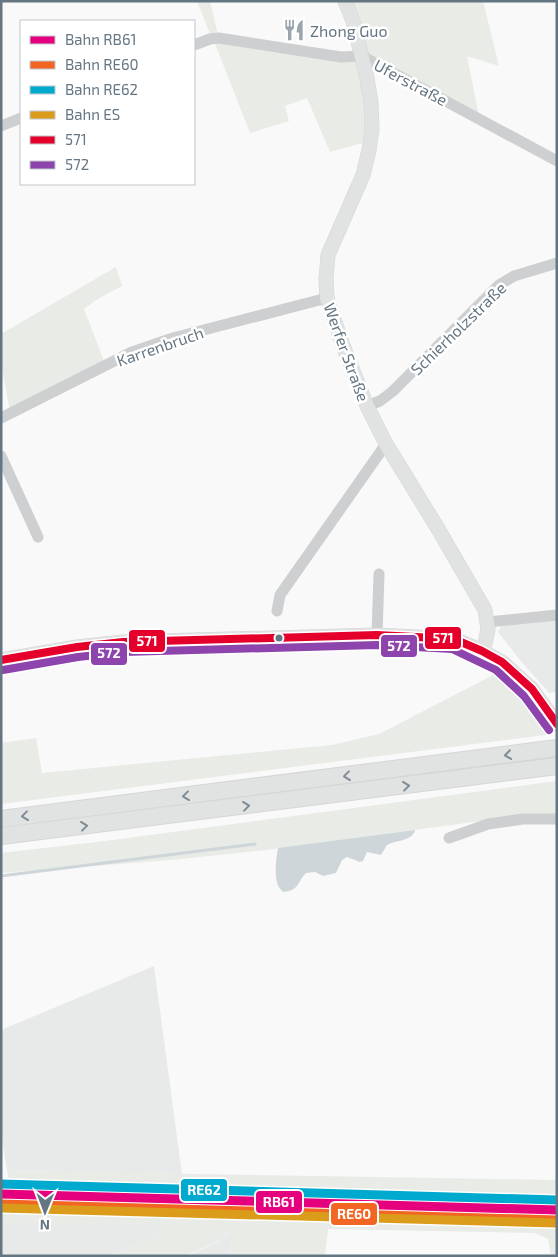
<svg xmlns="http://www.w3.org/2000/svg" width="558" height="1257" font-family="'Exo 2',sans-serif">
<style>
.built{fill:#e8e9e9}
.green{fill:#e8ebe6}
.water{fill:#ced6d9}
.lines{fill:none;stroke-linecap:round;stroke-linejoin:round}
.stream{stroke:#ced6d9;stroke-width:3}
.major-casing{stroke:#d5d6d7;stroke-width:15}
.highway-casing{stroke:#d5d6d6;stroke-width:18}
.minor{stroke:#cecfd0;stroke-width:11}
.major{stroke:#e1e2e2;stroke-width:14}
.highway{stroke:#e1e2e2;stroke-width:16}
.bus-1-casing{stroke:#fff;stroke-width:11}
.bus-2-casing{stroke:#fff;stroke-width:11}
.bus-1{stroke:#e4002b;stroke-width:8}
.bus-2{stroke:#8e44ad;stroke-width:8}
.rail-1-casing{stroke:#fff;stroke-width:12}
.rail-2-casing{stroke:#fff;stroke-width:12}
.rail-3-casing{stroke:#fff;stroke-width:12}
.rail-4-casing{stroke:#fff;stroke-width:12}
.rail-1{stroke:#e5007d;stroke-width:9}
.rail-2{stroke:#f26522;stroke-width:9}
.rail-3{stroke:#00a9ce;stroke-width:9}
.rail-4{stroke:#da9c1a;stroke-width:9}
.oneway{stroke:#7e8c96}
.bus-dot{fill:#657683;stroke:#fff;stroke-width:2}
.labels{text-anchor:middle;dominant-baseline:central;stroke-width:5;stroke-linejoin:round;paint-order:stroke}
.poi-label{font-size:16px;fill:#657683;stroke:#fff;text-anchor:start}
.street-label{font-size:16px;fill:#657683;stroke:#fff}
.line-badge{stroke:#fff;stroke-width:2}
.badge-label{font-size:14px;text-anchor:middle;font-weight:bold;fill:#fff}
</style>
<rect width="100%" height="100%" fill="#f9f9f9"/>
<!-- built -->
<path class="built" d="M557 618V692L549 693 520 660 498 632 502 624Z
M154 966 182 1174 7 1171 1 1130V1030Z
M1 1183 557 1197V1214L1 1200Z
M1 1222 158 1225 160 1234 110 1256H1Z
M233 1229 230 1256H187L216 1243Z"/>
<!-- green -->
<path class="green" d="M197 1H210L218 35 211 36Z
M351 1H483L499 66 467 56 479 116 368 54Z
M214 41 358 62 366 96V142L330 152 307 98 285 106 289 121 250 133Z
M116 267 122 286 96 300 84 309 104 361 10 412 1 362V334Z
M499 672 521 692 553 734 1 804V743L36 738 42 773 332 745 379 734Z
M557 781V815L488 820 266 850 172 860 1 873V853L105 841Z
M7 1171 557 1180V1197L1 1183V1180H9Z
M1 1200 557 1214V1256H551L548 1239 535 1233 328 1229 325 1256H230L233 1229 215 1243 185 1256H110L160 1234 158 1226 1 1222Z"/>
<!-- water -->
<path class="water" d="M415 830C413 841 396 840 387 845L381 855 367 852 363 861 360 862 347 857 342 860 336 873 323 876 315 872 306 873C297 882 300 890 284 892 272 886 276 859 278 848Z"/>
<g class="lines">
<!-- stream -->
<path class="stream" d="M1 876 255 844"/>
<!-- major casing -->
<g class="major-casing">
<path id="major" d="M345 1 353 21 367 78 371 103 372 129 369 150 363 175 328 255 326 279 327 298 342 343 367 406 386 444 437 527 485 610 488 629 485 644 482 651
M1 660 77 647 123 642 377 635 454 639 482 651 502 662 532 689 557 724"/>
</g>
<!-- highway casing -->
<g class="highway-casing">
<path id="highway" d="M1 819 557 748
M1 836 557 766"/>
</g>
<!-- minor -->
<path class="minor" d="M194 45 210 39 219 38 341 57 362 56 557 161
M1 126 21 118
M367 406 380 401 393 391 499 285 514 276 557 263
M1 418 132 352 173 338 327 298
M1 456 38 537
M277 611 280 595 386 444
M488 622 557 615
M377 635 379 574
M449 838 488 824 523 819H557"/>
<!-- major -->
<use href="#major" class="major"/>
<!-- highway -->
<use href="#highway" class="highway"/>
<!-- bus-1 casing -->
<g class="bus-1-casing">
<path id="bus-1" d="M1 660 77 647 123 642 377 635 454 639 482 651 502 662 532 689 557 724"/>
</g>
<!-- bus-2 casing -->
<g class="bus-2-casing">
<path id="bus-2" d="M3 670 78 657 124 652 377 645 452 649 496 670 524 696 549 730"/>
</g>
<!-- bus-1 -->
<use href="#bus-1" class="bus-1"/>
<!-- bus-2 -->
<use href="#bus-2" class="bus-2"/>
<!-- rail-1 casing -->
<g class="rail-1-casing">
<path id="rail-1" d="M1 1194 557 1210"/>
</g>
<!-- rail-2 casing -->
<g class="rail-2-casing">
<path id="rail-2" d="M1 1204 557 1220"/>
</g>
<!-- rail-3 casing -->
<g class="rail-3-casing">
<path id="rail-3" d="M1 1184 557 1200"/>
</g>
<!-- rail-4 casing -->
<g class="rail-4-casing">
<path id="rail-4" d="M1 1208 556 1223"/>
</g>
<!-- rail-1 -->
<use href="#rail-1" class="rail-1"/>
<!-- rail-2 -->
<use href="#rail-2" class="rail-2"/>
<!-- rail-3 -->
<use href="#rail-3" class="rail-3"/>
<!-- rail-4 -->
<use href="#rail-4" class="rail-4"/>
</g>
<!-- one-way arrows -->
<defs><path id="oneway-chevron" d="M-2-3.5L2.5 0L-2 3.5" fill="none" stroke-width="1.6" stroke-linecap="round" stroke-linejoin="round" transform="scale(1.25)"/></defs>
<g class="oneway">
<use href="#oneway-chevron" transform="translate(508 755) rotate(172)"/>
<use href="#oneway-chevron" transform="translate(347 776) rotate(173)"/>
<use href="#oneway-chevron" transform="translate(406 786) rotate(-7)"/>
<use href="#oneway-chevron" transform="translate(186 796) rotate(173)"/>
<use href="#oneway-chevron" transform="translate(246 806) rotate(-7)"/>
<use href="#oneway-chevron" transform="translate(25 816) rotate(173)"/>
<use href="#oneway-chevron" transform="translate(84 826) rotate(-7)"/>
</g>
<!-- icons -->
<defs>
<g id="restaurant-bare" transform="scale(1.725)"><path d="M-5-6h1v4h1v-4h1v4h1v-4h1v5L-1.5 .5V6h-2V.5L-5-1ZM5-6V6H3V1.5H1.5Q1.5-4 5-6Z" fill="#99a4ac" stroke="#fff" stroke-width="2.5" paint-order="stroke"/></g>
</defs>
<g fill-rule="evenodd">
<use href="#restaurant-bare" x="294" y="30"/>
</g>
<!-- markers -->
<circle class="bus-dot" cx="279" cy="638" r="4.5"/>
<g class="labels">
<!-- poi labels -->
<g class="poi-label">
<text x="310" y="30">Zhong Guo</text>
</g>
<!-- street labels -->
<g class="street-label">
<text transform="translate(411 82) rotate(28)">Uferstraße</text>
<text transform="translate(458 328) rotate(-44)">Schierholzstraße</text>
<text transform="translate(160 346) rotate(-19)">Karrenbruch</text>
<text transform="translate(347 352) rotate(70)">Werfer Straße</text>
</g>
</g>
<g class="line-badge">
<rect x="424" y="626" width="38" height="24" rx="5" fill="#e4002b"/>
<rect x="128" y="629" width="38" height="24" rx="5" fill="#e4002b"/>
<rect x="380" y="634" width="38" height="24" rx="5" fill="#8e44ad"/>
<rect x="90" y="642" width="38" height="24" rx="5" fill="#8e44ad"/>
<rect x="180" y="1178" width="48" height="24" rx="5" fill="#00a9ce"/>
<rect x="255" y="1190" width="48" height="24" rx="5" fill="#e5007d"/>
<rect x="330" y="1202" width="48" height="24" rx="5" fill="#f26522"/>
</g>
<g class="badge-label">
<text x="443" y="643">571</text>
<text x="147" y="646">571</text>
<text x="399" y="651">572</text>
<text x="109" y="658">572</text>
<text x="204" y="1195">RE62</text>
<text x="279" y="1207">RB61</text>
<text x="354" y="1219">RE60</text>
</g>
<!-- border -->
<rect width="558" height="1257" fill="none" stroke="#657683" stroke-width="5"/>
<!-- legend -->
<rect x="20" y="20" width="175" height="165" fill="#ffffff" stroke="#c1c8cd"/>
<rect x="30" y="36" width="25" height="8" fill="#e5007d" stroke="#c1c8cd"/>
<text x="65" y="45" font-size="15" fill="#657683">Bahn RB61</text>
<rect x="30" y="61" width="25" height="8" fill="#f26522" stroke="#c1c8cd"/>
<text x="65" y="70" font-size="15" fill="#657683">Bahn RE60</text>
<rect x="30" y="86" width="25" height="8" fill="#00a9ce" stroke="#c1c8cd"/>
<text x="65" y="95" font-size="15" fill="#657683">Bahn RE62</text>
<rect x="30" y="111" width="25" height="8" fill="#da9c1a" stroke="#c1c8cd"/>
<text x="65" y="120" font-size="15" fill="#657683">Bahn ES</text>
<rect x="30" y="136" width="25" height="8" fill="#e4002b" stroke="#c1c8cd"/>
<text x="65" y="145" font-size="15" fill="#657683">571</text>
<rect x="30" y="161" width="25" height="8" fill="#8e44ad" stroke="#c1c8cd"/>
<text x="65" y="170" font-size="15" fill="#657683">572</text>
<!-- north arrow -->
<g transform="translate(45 1212) rotate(181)" stroke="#ffffff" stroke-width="4" paint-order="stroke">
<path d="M0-4L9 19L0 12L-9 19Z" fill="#657683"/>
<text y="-8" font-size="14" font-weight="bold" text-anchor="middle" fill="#657683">N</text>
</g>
</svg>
